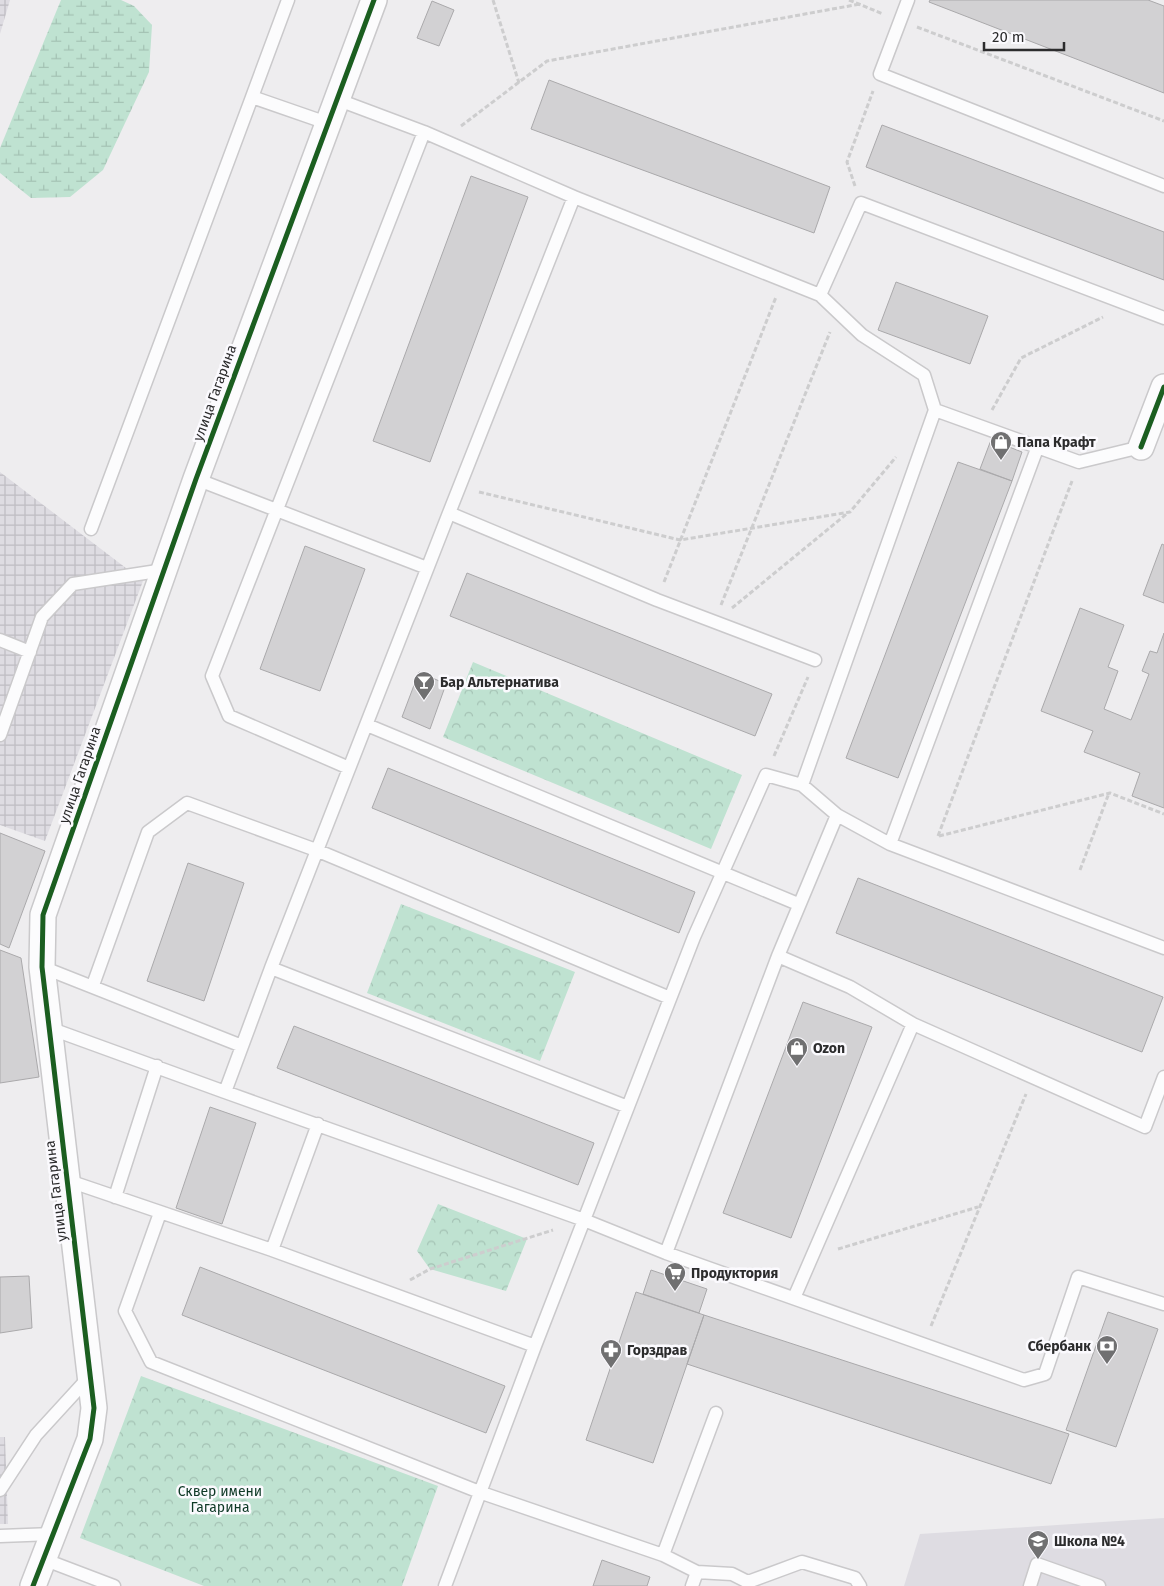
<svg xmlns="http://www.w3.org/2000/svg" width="1164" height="1586" font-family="'Fira Sans',sans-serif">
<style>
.built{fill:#dedce2}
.industrial{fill:url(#industrial-grid)}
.forest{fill:url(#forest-crowns)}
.wetland{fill:url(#wetland-marsh)}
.building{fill:#d2d1d3;stroke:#aaa9ab}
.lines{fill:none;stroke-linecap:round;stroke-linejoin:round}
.lane-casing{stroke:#cac9cb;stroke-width:15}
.street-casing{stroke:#cac9cb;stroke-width:28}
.path{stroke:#cdcdce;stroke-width:3;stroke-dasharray:5 2.5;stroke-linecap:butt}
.lane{stroke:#fcfcfd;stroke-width:12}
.street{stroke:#fcfcfd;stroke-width:25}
.cycleway-casing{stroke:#fbfafe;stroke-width:8}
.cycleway{stroke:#1b5e20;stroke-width:5}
.labels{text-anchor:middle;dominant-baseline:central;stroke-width:5;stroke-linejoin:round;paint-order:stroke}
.street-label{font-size:14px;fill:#2c2c2d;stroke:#fbfafe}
.poi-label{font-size:14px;font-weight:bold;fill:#2c2c2d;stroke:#fbfafe;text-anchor:start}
.park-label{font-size:14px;fill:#0e3926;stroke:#fbfafe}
</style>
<defs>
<pattern id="industrial-grid" width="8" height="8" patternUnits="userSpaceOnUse" patternTransform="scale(1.25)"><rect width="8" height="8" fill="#dedce2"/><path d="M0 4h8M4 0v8" fill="none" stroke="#bfbdc2"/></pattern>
<pattern id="forest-crowns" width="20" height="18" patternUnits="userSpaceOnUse" patternTransform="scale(1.25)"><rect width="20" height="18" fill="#bfe2d1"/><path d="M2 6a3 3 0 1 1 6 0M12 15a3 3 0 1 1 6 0" fill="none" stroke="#a4c2b4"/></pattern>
<pattern id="wetland-marsh" width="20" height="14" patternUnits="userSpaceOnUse" patternTransform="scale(1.25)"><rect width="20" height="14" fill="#bfe2d1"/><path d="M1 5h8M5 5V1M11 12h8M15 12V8" fill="none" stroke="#a4c2b4"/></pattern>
</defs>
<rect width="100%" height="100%" fill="#eeedef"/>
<!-- built -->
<path class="built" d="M1164 1518V1586H904L920 1534Z"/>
<!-- industrial -->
<path class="industrial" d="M0 0H10L0 34Z
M0 472 143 581 45 841 0 825Z
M0 1437H5L8 1524H0Z"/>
<!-- forest -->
<path class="forest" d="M473 662 742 775 711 849 443 737Z
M401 904 575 972 540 1061 367 993Z
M438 1204 527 1239 506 1291 430 1269 417 1251Z
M141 1376 438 1486 402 1586H204L80 1538Z"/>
<!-- wetland -->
<path class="wetland" d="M61 0H121L134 6 152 25 149 72 103 170 70 197 31 198 0 173V148Z"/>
<!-- building -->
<path class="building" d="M930 0H1148L1164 6V93L929 2Z
M432 1 454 10 439 46 417 38Z
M549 80 830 187 814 233 531 129Z
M882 125 1164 232V280L866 167Z
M471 176 528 197 430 462 373 441Z
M896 282 988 316 970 364 878 330Z
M991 440 1022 452 1012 481 980 469Z
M958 462 1012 481 898 778 846 758Z
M1162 544 1164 545V603L1143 595Z
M305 546 365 569 320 691 260 669Z
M467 573 772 694 755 736 450 616Z
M1080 608 1124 625 1108 667 1118 671 1104 709 1131 720 1149 674 1142 671 1150 651 1157 653 1164 633V808L1132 796 1140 773 1084 752 1093 731 1041 711Z
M419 672 446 684 430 729 402 717Z
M388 768 695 892 679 933 372 808Z
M0 833 45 851 9 948 0 944Z
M188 863 244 883 204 1001 147 981Z
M858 878 1163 997 1142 1052 836 933Z
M0 950 21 958 39 1077 0 1083Z
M803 1002 872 1027 791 1238 723 1213Z
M294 1026 594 1143 578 1185 277 1068Z
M210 1107 256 1123 222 1224 176 1208Z
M200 1267 505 1386 486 1433 182 1315Z
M651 1270 707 1289 699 1313 643 1294Z
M29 1276 32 1328 0 1333V1277Z
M636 1292 704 1315 653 1463 586 1440Z
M1108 1312 1158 1329 1116 1447 1066 1430Z
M704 1315 1069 1434 1051 1484 687 1364Z
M602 1560 650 1577 647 1586H593Z"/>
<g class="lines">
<!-- lane casing -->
<g class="lane-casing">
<path id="lane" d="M908 0 880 74 1164 186
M252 97 288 0
M336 99 424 132 574 197 449 513 657 600 815 660
M574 197 820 295 862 335 924 375 935 410 1079 462 1141 447
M820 295 861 203 1164 318
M196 479 427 568
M449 513 271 968 628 1107
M91 529 252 97 327 123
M0 640 30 652
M367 725 798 904
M0 735 42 617 73 584 164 570
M349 768 229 716 212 676 424 132
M802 785 935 410
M890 844 1038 446
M778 956 850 987 913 1024 1145 1127 1164 1077
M42 967 242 1046
M93 985 148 832 187 803 316 850 670 998
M49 1028 225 1092 271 968
M225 1092 584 1220 666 1253 1024 1380 1045 1374 1078 1277 1164 1304
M66 1180 272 1250 535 1346
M115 1197 157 1066
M160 1213 125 1311 151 1362 482 1493 663 1555 716 1413
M272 1250 318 1124
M666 1253 778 956 837 815
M794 1298 913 1024
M0 1490 36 1435 90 1376
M0 1536 53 1534
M663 1555 697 1572 692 1586
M43 1559 114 1586
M697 1572 732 1574 748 1582V1586
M748 1582 802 1562 855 1578 860 1586
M445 1586 535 1346 694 937 766 775 802 785 837 815 890 844 1164 948
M1030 1586 1037 1564 1099 1586"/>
</g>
<!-- street casing -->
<g class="street-casing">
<path id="street" d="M1141 447 1164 387
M33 1586 90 1439 94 1408 42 967 43 915 196 479 374 0"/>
</g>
<!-- path -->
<path class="path" d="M493 0 519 83
M849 0 883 14
M917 27 1164 121
M461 126 547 61 860 4
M855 186 847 162 873 91
M992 410 1021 358 1103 317
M479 492 680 540 850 512 896 457
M664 582 776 297
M721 605 830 332
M732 608 849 512
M774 756 808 677
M938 836 1072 481
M939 836 1110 793 1164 814
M1080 870 1109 793
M838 1249 978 1207
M410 1280 430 1269 553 1230
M931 1326 1026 1094"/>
<!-- lane -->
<use href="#lane" class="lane"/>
<!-- street -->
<use href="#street" class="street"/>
<!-- cycleway casing -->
<g class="cycleway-casing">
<path id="cycleway" d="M1141 447 1164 387
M33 1586 90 1439 94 1408 42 967 43 915 196 479 374 0"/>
</g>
<!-- cycleway -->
<use href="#cycleway" class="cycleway"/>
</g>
<!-- icons -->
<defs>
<g id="shop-pin" transform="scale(1.125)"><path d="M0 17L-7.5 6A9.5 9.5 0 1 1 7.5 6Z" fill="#707071" stroke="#fbfafe"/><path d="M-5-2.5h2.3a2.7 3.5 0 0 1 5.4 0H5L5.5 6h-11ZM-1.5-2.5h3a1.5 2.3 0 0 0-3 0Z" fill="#fff"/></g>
<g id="bar-pin" transform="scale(1.125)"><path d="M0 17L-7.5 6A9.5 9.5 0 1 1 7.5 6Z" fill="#707071" stroke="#fbfafe"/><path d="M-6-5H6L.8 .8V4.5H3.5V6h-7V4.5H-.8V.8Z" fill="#fff"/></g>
<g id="supermarket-pin" transform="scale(1.125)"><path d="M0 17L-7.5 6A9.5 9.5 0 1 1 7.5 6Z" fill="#707071" stroke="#fbfafe"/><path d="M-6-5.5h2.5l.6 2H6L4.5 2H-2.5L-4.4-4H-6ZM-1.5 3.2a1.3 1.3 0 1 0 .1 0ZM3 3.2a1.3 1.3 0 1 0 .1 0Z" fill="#fff"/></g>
<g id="bank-pin" transform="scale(1.125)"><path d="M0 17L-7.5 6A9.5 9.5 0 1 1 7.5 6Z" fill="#707071" stroke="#fbfafe"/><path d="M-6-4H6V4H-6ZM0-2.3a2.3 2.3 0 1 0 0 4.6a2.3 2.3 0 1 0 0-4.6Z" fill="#fff"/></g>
<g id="pharmacy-pin" transform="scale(1.125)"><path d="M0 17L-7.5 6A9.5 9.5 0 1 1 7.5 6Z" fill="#707071" stroke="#fbfafe"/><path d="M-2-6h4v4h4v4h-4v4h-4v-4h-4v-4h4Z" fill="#fff"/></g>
<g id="school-pin" transform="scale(1.125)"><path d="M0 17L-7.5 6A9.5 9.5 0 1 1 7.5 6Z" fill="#707071" stroke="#fbfafe"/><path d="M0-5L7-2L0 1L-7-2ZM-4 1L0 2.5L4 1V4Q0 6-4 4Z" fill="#fff"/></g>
</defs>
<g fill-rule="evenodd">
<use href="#shop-pin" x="1001" y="442"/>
<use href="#bar-pin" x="424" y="682"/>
<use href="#shop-pin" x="797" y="1048"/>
<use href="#supermarket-pin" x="675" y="1273"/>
<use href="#bank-pin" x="1107" y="1346"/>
<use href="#pharmacy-pin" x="611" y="1350"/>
<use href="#school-pin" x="1038" y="1541"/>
</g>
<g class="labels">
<!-- street labels -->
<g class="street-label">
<text transform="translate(215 393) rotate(-70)">улица Гагарина</text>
<text transform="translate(80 775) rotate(-71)">улица Гагарина</text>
<text transform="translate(56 1191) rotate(-97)">улица Гагарина</text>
</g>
<!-- poi labels -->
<g class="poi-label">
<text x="1017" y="442">Папа Крафт</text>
<text x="440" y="682">Бар Альтернатива</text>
<text x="813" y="1048">Ozon</text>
<text x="691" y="1273">Продуктория</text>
<text x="1091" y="1346" text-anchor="end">Сбербанк</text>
<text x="627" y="1350">Горздрав</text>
<text x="1054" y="1541">Школа №4</text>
</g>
<!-- park labels -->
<g class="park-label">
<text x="220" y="1491">Сквер имени<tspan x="220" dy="16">Гагарина</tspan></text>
</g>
</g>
<!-- scale -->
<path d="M984 42v8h80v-8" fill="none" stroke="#2c2c2d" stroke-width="2.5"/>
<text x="992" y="42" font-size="15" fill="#2c2c2d" stroke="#fbfafe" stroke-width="4" paint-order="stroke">20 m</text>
</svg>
